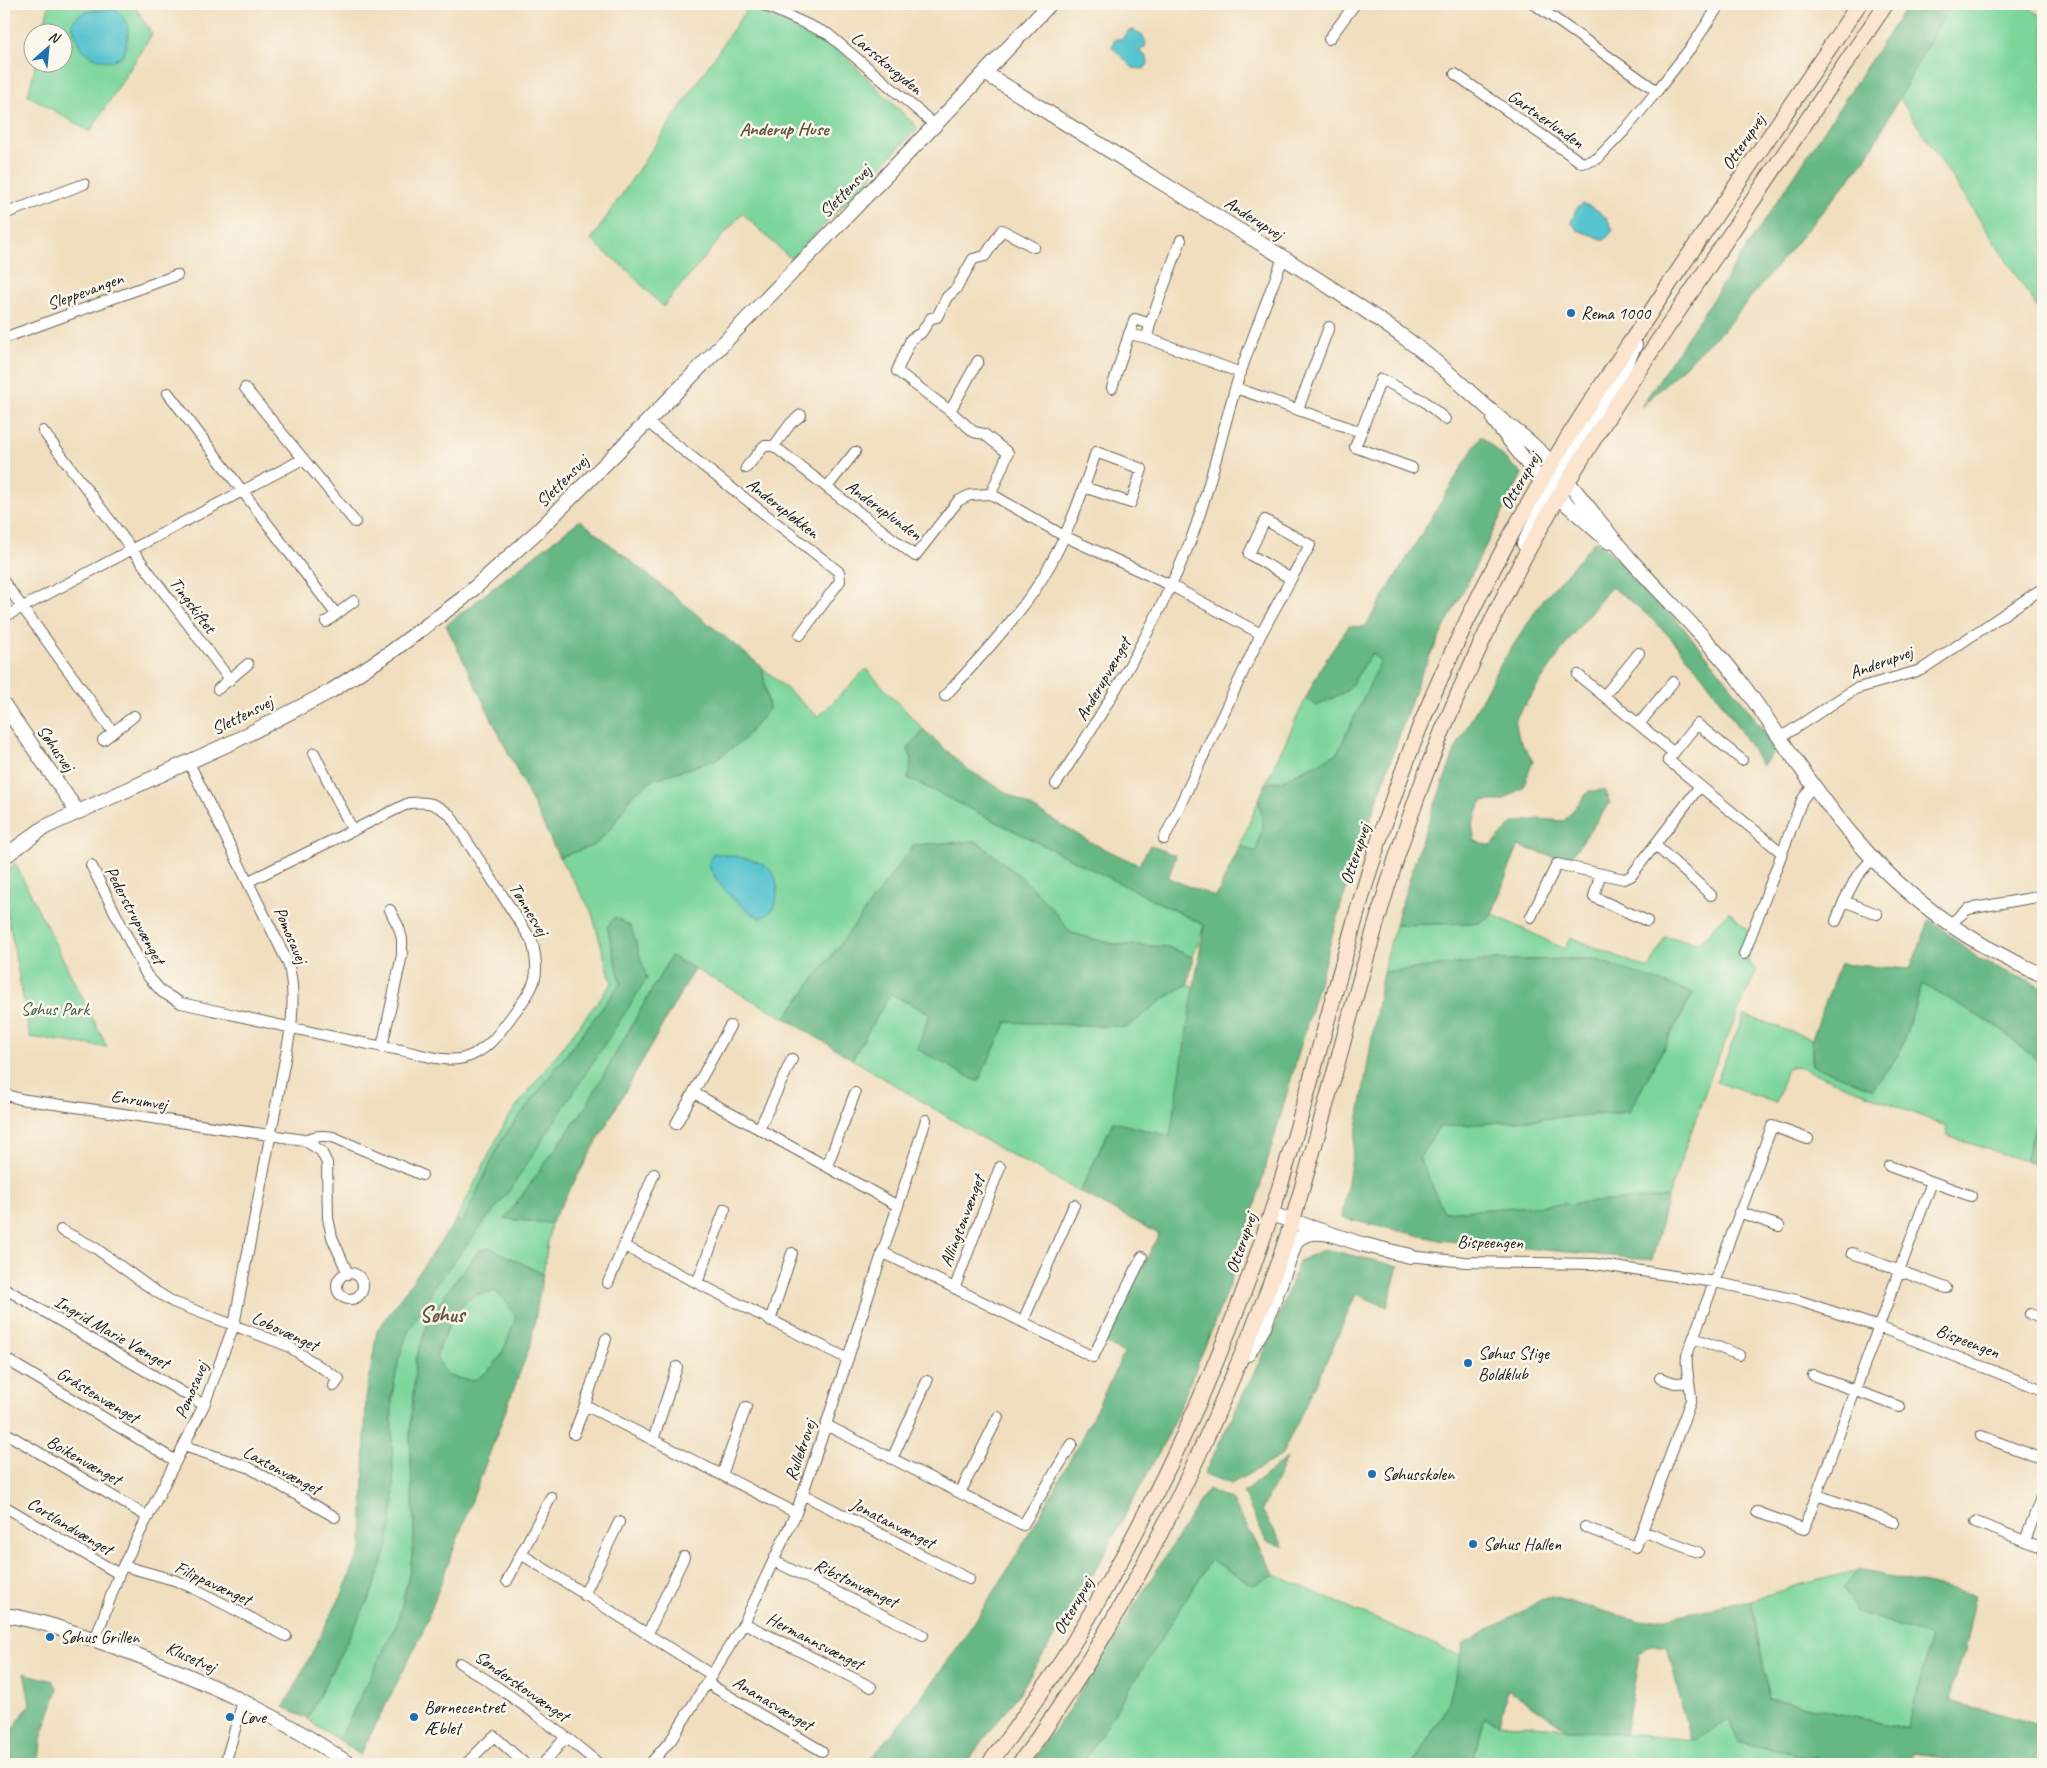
<svg xmlns="http://www.w3.org/2000/svg" width="2047" height="1768" font-family="Caveat,sans-serif">
<style>
.green{fill:#7cd69c;stroke:#4c795c}
.forest{fill:#65b784;stroke:#406a50;fill-rule:evenodd}
.water{fill:#57c4cf;stroke:#3a7076}
.lines{fill:none;stroke-linecap:round;stroke-linejoin:round}
.minor-casing{stroke:#666055;stroke-width:12}
.tertiary-casing{stroke:#666055;stroke-width:16}
.secondary-casing{stroke:#666055;stroke-width:17}
.minor{stroke:#fff;stroke-width:10}
.tertiary{stroke:#fff;stroke-width:14}
.secondary{stroke:#fbe5cf;stroke-width:15}
.poi-dot{fill:#1f6fb2;stroke:#fbf7ec;stroke-width:2}
.labels{text-anchor:middle;dominant-baseline:central;stroke-width:5;stroke-linejoin:round;paint-order:stroke}
.street-label{font-size:18px;fill:#1c1c1c;stroke:#fbf7ec}
.poi-label{font-size:18px;fill:#1c1c1c;stroke:#fbf7ec;text-anchor:start}
.park-label{font-size:18px;fill:#3e5d49;stroke:#fbf7ec}
.neighbourhood-label{font-size:19px;font-weight:bold;fill:#64533f;stroke:#fbf7ec}
.district-label{font-size:22px;font-weight:bold;fill:#64533f;stroke:#fbf7ec}
</style>
<rect width="100%" height="100%" fill="#fbf7ec"/>
<filter id="ink" filterUnits="userSpaceOnUse"><feTurbulence type="fractalNoise" baseFrequency=".02" numOctaves="2"/><feDisplacementMap in="SourceGraphic" scale="10" xChannelSelector="R" yChannelSelector="G"/><feConvolveMatrix kernelMatrix="1 2 1 2 8 2 1 2 1" color-interpolation-filters="sRGB"/></filter>
<filter id="wash" filterUnits="userSpaceOnUse"><feTurbulence type="fractalNoise" baseFrequency=".0096" numOctaves="4" result="noise"/><feDisplacementMap in="SourceGraphic" scale="20" xChannelSelector="R" yChannelSelector="G"/><feGaussianBlur stdDeviation="1.12" result="paint"/><feColorMatrix in="noise" values="0 0 0 0 0 0 0 0 0 0 0 0 0 0 0 0 0 1.4 0 .05"/><feComposite in="paint" operator="in"/></filter>
<g filter="url(#wash)">
<rect width="100%" height="100%" fill="#f0debe"/>
<!-- green -->
<path class="green" d="M49 4H133L152 34 90 132 28 95 36 63 62 62V32H43Z
M1950 4H2023L2043 17V316L1899 97Z
M748 7 828 40 918 128 791 259 742 213 663 307 626 269 591 240Z
M1372 653 1381 662 1337 754 1281 781 1266 783 1306 698 1317 706 1348 690Z
M762 667 818 717 866 669 924 730 908 749 912 759 908 778 1204 925 1193 957 1168 947 1114 944 1071 933 1050 906 1020 876 976 841 914 845 785 1018 671 956 585 1108 505 1219 551 1223 543 1274 491 1248 479 1250 447 1292 429 1320 416 1359 410 1432 412 1494 414 1517V1537L410 1571 398 1621 339 1740 307 1719 372 1592 392 1423C391 1394 396 1363 406 1335 413 1317 427 1300 436 1284L647 979 607 927 621 983 502 1139 462 1223 456 1220 507 1119 612 983 591 910 559 857 595 845 613 825 632 795 654 779 715 760 769 709Z
M1259 799 1263 826 1256 852 1240 846Z
M15 863 107 1047 30 1037 4 894V874Z
M1729 911 1754 937 1747 959 1756 971 1713 1070 1668 1197 1444 1212 1419 1158 1439 1127 1629 1112 1693 994 1594 959 1495 960 1383 972 1395 925 1479 923 1492 914 1565 949 1570 937 1649 969 1665 937 1700 943Z
M1922 983 1999 1028 2043 1065V1099L2025 1161 1947 1136 1946 1126 1796 1066 1787 1068 1776 1103 1716 1082 1744 1015 1812 1039V1065L1899 1054Z
M1188 984 1195 987 1170 1137 1113 1122 1080 1192 1002 1150 852 1059 890 994 930 1013 1007 1022 1127 1027 1165 998Z
M495 1291 504 1299 516 1317C505 1347 502 1366 472 1382L448 1376 436 1357C445 1336 455 1301 479 1294 484 1292 490 1292 495 1291Z
M1211 1559 1253 1585 1275 1575 1461 1656 1448 1705 1413 1764H1082Z
M1859 1570 1843 1588 1857 1612 1931 1636 1908 1729 1769 1698 1751 1600 1802 1584Z
M1485 1717 1499 1723 1695 1740 1730 1717 1738 1742 1845 1764H1472Z"/>
<!-- forest -->
<path class="forest" d="M1908 4H1950L1866 159 1726 327 1641 407Z
M1481 436 1522 474 1419 678 1342 902 1241 1253 1209 1337 1167 1437 1096 1569 1018 1695 965 1764H866C974 1643 1053 1499 1124 1353L1105 1343 1159 1234 1080 1192 1113 1122 1170 1136 1204 925 908 778 912 759 908 749 924 730 967 769 1092 843 1139 865 1150 845 1176 856 1168 878 1216 897 1240 846 1256 852 1263 826 1259 799 1266 783 1281 781 1337 754 1381 661 1372 653 1348 690 1317 706 1306 698 1321 667 1349 626 1365 627Z
M580 520 762 667 769 709 742 741 715 760 654 779 632 795 613 825 595 845 559 857 446 625Z
M1596 540C1665 601 1725 673 1776 749L1762 766C1722 700 1677 630 1611 587L1571 637 1515 719 1519 739 1533 761 1523 787 1502 801H1482L1472 825 1475 841 1491 846 1513 823 1538 819 1564 821 1589 791 1604 790 1610 803 1568 861 1518 846 1492 914 1479 923 1395 925 1421 842 1456 748 1497 670 1543 600Z
M976 841 1020 876 1050 906 1071 933 1114 944 1168 947 1193 957 1188 984 1165 998 1127 1027 1007 1022 978 1082 917 1049 930 1013 890 994 852 1059 785 1018 914 845Z
M615 917 631 927 647 979 510 1190 436 1284 407 1334 399 1359 391 1398 394 1504 388 1546 372 1592 307 1719 284 1707 342 1594 362 1547 366 1398 377 1331 456 1220 462 1223 502 1139 621 983 607 927Z
M1930 919 1980 960 2043 987V1065L1999 1028 1922 984 1899 1054 1873 1089 1812 1065V1039L1840 964 1910 969Z
M671 956 694 969 551 1223 505 1219 585 1108Z
M1594 959 1693 993 1629 1112 1439 1127 1419 1158 1444 1212 1668 1197 1652 1260 1439 1240 1342 1218 1383 972 1495 960Z
M2043 1099V1168L2025 1161Z
M491 1248 543 1274 531 1343 421 1636 360 1755 339 1740 398 1621 410 1571 414 1537V1517L412 1494 410 1432 416 1359 429 1320 447 1292 479 1250ZM495 1291 504 1299 516 1317C505 1347 502 1366 472 1381L448 1376 436 1357C444 1336 455 1301 479 1294 484 1292 490 1292 495 1291Z
M1325 1249 1398 1266 1387 1307 1356 1294 1324 1367 1281 1456 1231 1484 1204 1474 1270 1340 1299 1261Z
M1287 1458 1262 1510 1284 1547 1266 1541 1243 1493Z
M1208 1489 1232 1501 1275 1575 1253 1585 1211 1560 1082 1764H1029L1070 1708Z
M1859 1570 1976 1595 1966 1643 1949 1700 2043 1726V1764H1995L1913 1753 1911 1764H1845L1738 1742 1730 1718 1695 1741 1690 1740 1667 1645H1650L1639 1656 1625 1734 1566 1729 1508 1689 1499 1723 1485 1717 1472 1764H1413L1448 1705 1464 1643 1525 1610 1540 1600 1552 1597 1640 1621 1660 1619 1751 1600 1769 1698 1908 1729 1931 1636 1857 1612 1843 1588Z
M24 1673 53 1681 58 1689 41 1739 39 1764H10L13 1729 30 1704Z"/>
<!-- water -->
<path class="water" d="M114 9C133 24 129 32 124 54L112 62C84 56 79 51 72 23 83 7 96 12 114 9Z
M1134 30 1141 34 1146 42 1145 47 1139 51 1147 57 1148 64 1144 69 1133 68 1112 47 1115 39H1122L1128 31Z
M1583 204C1596 207 1608 217 1613 230L1605 240 1577 230 1571 222 1577 208Z
M713 853C741 859 781 856 777 895 776 908 772 913 760 918 738 906 719 888 708 864Z"/>
</g>
<g filter="url(#ink)">
<g class="lines">
<!-- minor casing -->
<g class="minor-casing">
<path id="minor" d="M762 4 828 34 935 125
M1534 4 1657 91 1692 46 1720 4
M1329 39 1355 4
M1455 74 1582 163 1597 159 1625 130 1657 91
M4 214 84 184
M1150 324 1181 240
M4 338 177 275
M1147 338 1150 324 1135 319 1129 334 1147 338 1241 373
M245 388 355 522
M1112 388 1129 334
M1236 388 1361 432 1355 447 1412 468
M168 393 336 614
M1298 409 1329 327
M950 411 978 361
M801 415 791 423 774 446 915 556 958 501 970 495 991 494
M647 422 839 572 840 581 800 635
M43 431 230 680
M1361 432 1381 379 1424 401 1445 419
M746 468 764 446H774
M827 487 855 452
M991 494 1008 453 984 434 974 432 950 411 897 371 911 339 921 333 931 318 937 317 947 297 956 289 973 259 985 256 1002 230 1034 247
M991 494 1064 536 1170 585 1261 634
M4 582 113 732
M4 617 303 459
M326 622 354 601
M1578 675 1674 753
M218 689 248 664
M945 696C976 662 1007 629 1034 591 1063 549 1080 500 1096 452L1142 469 1131 503 1084 487
M1604 696 1639 653
M1639 724 1673 682
M1780 738 1855 689 1921 670 2043 588
M103 740 134 716
M314 753 353 831
M1742 760 1697 724 1668 760 1781 852
M1056 784C1107 707 1155 628 1190 542 1209 493 1220 440 1235 389 1249 345 1267 301 1283 258
M1164 839 1261 634 1291 579 1249 554 1265 520 1310 545 1291 579
M1656 846 1711 895
M1873 858 1857 876 1844 901 1877 914
M91 865 146 974 162 992 181 1003C254 1019 327 1037 401 1050 420 1054 445 1063 464 1058 488 1051 500 1032 514 1013 536 986 541 975 532 941L450 815C435 803 428 801 409 803L249 881
M1600 875 1594 897 1647 921
M1531 917 1557 864 1624 879 1631 876 1700 786
M1836 921 1844 901
M1950 924 1968 909 2043 896
M1744 954 1802 800 1813 785
M382 1047 402 955V939L399 928 390 910
M694 1093 898 1206
M4 1094 20 1099 304 1140 321 1151 327 1163 328 1218 332 1237 348 1274
M676 1124 730 1026
M759 1129 792 1059
M304 1140C315 1136 322 1135 333 1137L422 1175
M827 1166 855 1093
M1889 1166 1971 1196
M1739 1212 1779 1226
M61 1230 94 1247 152 1289 173 1302 288 1346 339 1379 334 1386
M624 1246 848 1359
M882 1252 1093 1357 1142 1257
M1852 1253 1946 1288
M1410 1256 1465 1262 1595 1264 1714 1282 1797 1300 1879 1327 2043 1390
M337 1286a13 13 0 1 1 26 0a13 13 0 1 1-26 0Z
M608 1283 654 1174
M697 1283 725 1209
M955 1287 1000 1167
M4 1288 204 1405
M2030 1314 2043 1319
M770 1321 792 1253
M1023 1321 1074 1205
M1694 1338 1739 1355
M4 1358 176 1461
M1813 1375 1900 1407
M1660 1378 1675 1383 1689 1382
M585 1405 796 1513
M826 1425 1023 1525 1072 1444
M4 1432 148 1517
M574 1434 585 1405 606 1339
M1981 1436 2043 1459
M653 1440 677 1367
M184 1446 248 1467 335 1517
M892 1459 927 1381
M722 1475 746 1407
M960 1493 998 1417
M802 1494 969 1579
M1817 1495 1893 1522
M4 1506 119 1574
M1757 1512 1804 1529 1932 1182
M1976 1522 2043 1548
M1585 1527 1636 1547 1691 1400C1691 1385 1685 1371 1687 1355L1772 1126 1808 1139
M1642 1531 1698 1552
M2025 1541 2043 1492
M521 1554 712 1675
M774 1561 923 1635
M124 1566 174 1580 193 1588 286 1636
M507 1581 551 1497
M584 1595 619 1522
M744 1623 871 1687
M648 1633 684 1557
M95 1640 119 1574 204 1405 234 1325 291 1028C293 1005 294 985 288 963L188 761
M460 1663C509 1693 555 1727 599 1764
M707 1683 822 1751
M225 1764 243 1701
M466 1764 494 1736 525 1764
M543 1764 566 1737
M650 1764 671 1740 744 1623 796 1513 826 1425 926 1120"/>
</g>
<!-- tertiary casing -->
<g class="tertiary-casing">
<path id="tertiary" d="M985 73C1069 126 1153 177 1237 229 1296 265 1354 301 1409 341 1438 362 1463 386 1490 410 1504 423 1520 433 1534 446 1570 479 1598 522 1630 559 1666 600 1706 636 1739 680 1777 731 1810 786 1851 834 1903 896 1969 944 2043 975
M1494 420 1541 481 1609 542
M1560 484 1561 476 1568 462 1621 374 1635 345
M1524 544 1547 497 1551 482
M4 705 77 811
M4 857 45 827 235 741 331 691 391 652 462 599 539 530 647 422 935 125 1050 4
M1271 1214 1361 1244 1410 1256
M1248 1354 1264 1327 1296 1241C1306 1231 1317 1232 1330 1234
M4 1615C40 1620 75 1633 110 1645 194 1675 276 1713 349 1764"/>
</g>
<!-- secondary casing -->
<g class="secondary-casing">
<path id="secondary" d="M989 1764C1019 1724 1048 1684 1074 1642 1158 1502 1226 1354 1276 1199 1326 1041 1358 878 1421 724 1457 636 1501 549 1550 467 1585 407 1626 350 1664 292 1729 196 1794 100 1859 4
M1019 1764C1057 1715 1090 1660 1121 1606 1162 1534 1198 1460 1230 1383 1252 1331 1274 1279 1291 1225 1342 1060 1376 893 1442 732 1466 674 1493 617 1522 561 1577 459 1643 363 1708 267 1767 179 1826 92 1886 4"/>
</g>
<!-- minor -->
<use href="#minor" class="minor"/>
<!-- tertiary -->
<use href="#tertiary" class="tertiary"/>
<!-- secondary -->
<use href="#secondary" class="secondary"/>
</g>
</g>
<!-- markers -->
<g class="poi-dot">
<circle cx="1571" cy="313" r="5"/>
<circle cx="1468" cy="1363" r="5"/>
<circle cx="1372" cy="1474" r="5"/>
<circle cx="1473" cy="1544" r="5"/>
<circle cx="50" cy="1637" r="5"/>
<circle cx="230" cy="1717" r="5"/>
<circle cx="414" cy="1717" r="5"/>
</g>
<g class="labels">
<!-- street labels -->
<g class="street-label">
<text transform="translate(887 63) rotate(40)">Larsskovgyden</text>
<text transform="translate(1546 119) rotate(35)">Gartnerlunden</text>
<text transform="translate(1743 142) rotate(-56)">Otterupvej</text>
<text transform="translate(845 191) rotate(-46)">Slettensvej</text>
<text transform="translate(1254 218) rotate(32)">Anderupvej</text>
<text transform="translate(85 291) rotate(-20)">Sleppevangen</text>
<text transform="translate(562 481) rotate(-45)">Slettensvej</text>
<text transform="translate(1520 481) rotate(-60)">Otterupvej</text>
<text transform="translate(783 508) rotate(38)">Anderupløkken</text>
<text transform="translate(884 510) rotate(36)">Anderuplunden</text>
<text transform="translate(193 605) rotate(53)">Tingskiftet</text>
<text transform="translate(1881 662) rotate(-20)">Anderupvej</text>
<text transform="translate(1103 679) rotate(-60)">Anderupvænget</text>
<text transform="translate(242 715) rotate(-27)">Slettensvej</text>
<text transform="translate(56 748) rotate(55)">Søhusvej</text>
<text transform="translate(1355 854) rotate(-72)">Otterupvej</text>
<text transform="translate(529 909) rotate(59)">Tønnesvej</text>
<text transform="translate(135 915) rotate(62)">Pederstrupvænget</text>
<text transform="translate(291 935) rotate(67)">Pomosavej</text>
<text transform="translate(139 1100) rotate(9)">Enrumvej</text>
<text transform="translate(962 1221) rotate(-69)">Allingtonvænget</text>
<text transform="translate(1490 1242) rotate(1)">Bispeengen</text>
<text transform="translate(1241 1243) rotate(-71)">Otterupvej</text>
<text transform="translate(285 1331) rotate(25)">Lobovænget</text>
<text transform="translate(112 1332) rotate(30)">Ingrid Marie Vænget</text>
<text transform="translate(1968 1341) rotate(21)">Bispeengen</text>
<text transform="translate(191 1390) rotate(-67)">Pomosavej</text>
<text transform="translate(98 1395) rotate(31)">Gråstenvænget</text>
<text transform="translate(800 1450) rotate(-71)">Rullekrovej</text>
<text transform="translate(84 1460) rotate(30)">Boikenvænget</text>
<text transform="translate(282 1470) rotate(28)">Laxtonvænget</text>
<text transform="translate(893 1523) rotate(27)">Jonatanvænget</text>
<text transform="translate(70 1526) rotate(31)">Cortlandvænget</text>
<text transform="translate(213 1583) rotate(25)">Filippavænget</text>
<text transform="translate(856 1583) rotate(26)">Ribstonvænget</text>
<text transform="translate(1073 1606) rotate(-60)">Otterupvej</text>
<text transform="translate(815 1641) rotate(27)">Hermannsvænget</text>
<text transform="translate(191 1657) rotate(24)">Klusetvej</text>
<text transform="translate(522 1686) rotate(35)">Sønderskovvænget</text>
<text transform="translate(773 1703) rotate(31)">Ananasvænget</text>
</g>
<!-- poi labels -->
<g class="poi-label">
<text x="1581" y="313">Rema 1000</text>
<text x="1478" y="1353">Søhus Stige<tspan x="1478" dy="21">Boldklub</tspan></text>
<text x="1382" y="1474">Søhusskolen</text>
<text x="1483" y="1544">Søhus Hallen</text>
<text x="60" y="1637">Søhus Grillen</text>
<text x="424" y="1707">Børnecentret<tspan x="424" dy="21">Æblet</tspan></text>
<text x="240" y="1717">Løve</text>
</g>
<!-- park labels -->
<g class="park-label">
<text x="55" y="1009">Søhus Park</text>
</g>
<!-- neighbourhood labels -->
<g class="neighbourhood-label">
<text x="784" y="129">Anderup Huse</text>
</g>
<!-- district labels -->
<g class="district-label">
<text x="442" y="1315">Søhus</text>
</g>
</g>
<!-- margin -->
<rect width="2047" height="1768" fill="none" stroke="#fbf7ec" stroke-width="20"/>
<!-- north arrow -->
<g transform="translate(48 48) rotate(27)"><circle r="24" fill="#fbf7ec" stroke="#a29f99"/>
<path d="M0-4L9 19L0 12L-9 19Z" fill="#1f6fb2"/>
<text y="-8" font-size="14" font-weight="bold" text-anchor="middle" fill="#1c1c1c">N</text>
</g>
</svg>
